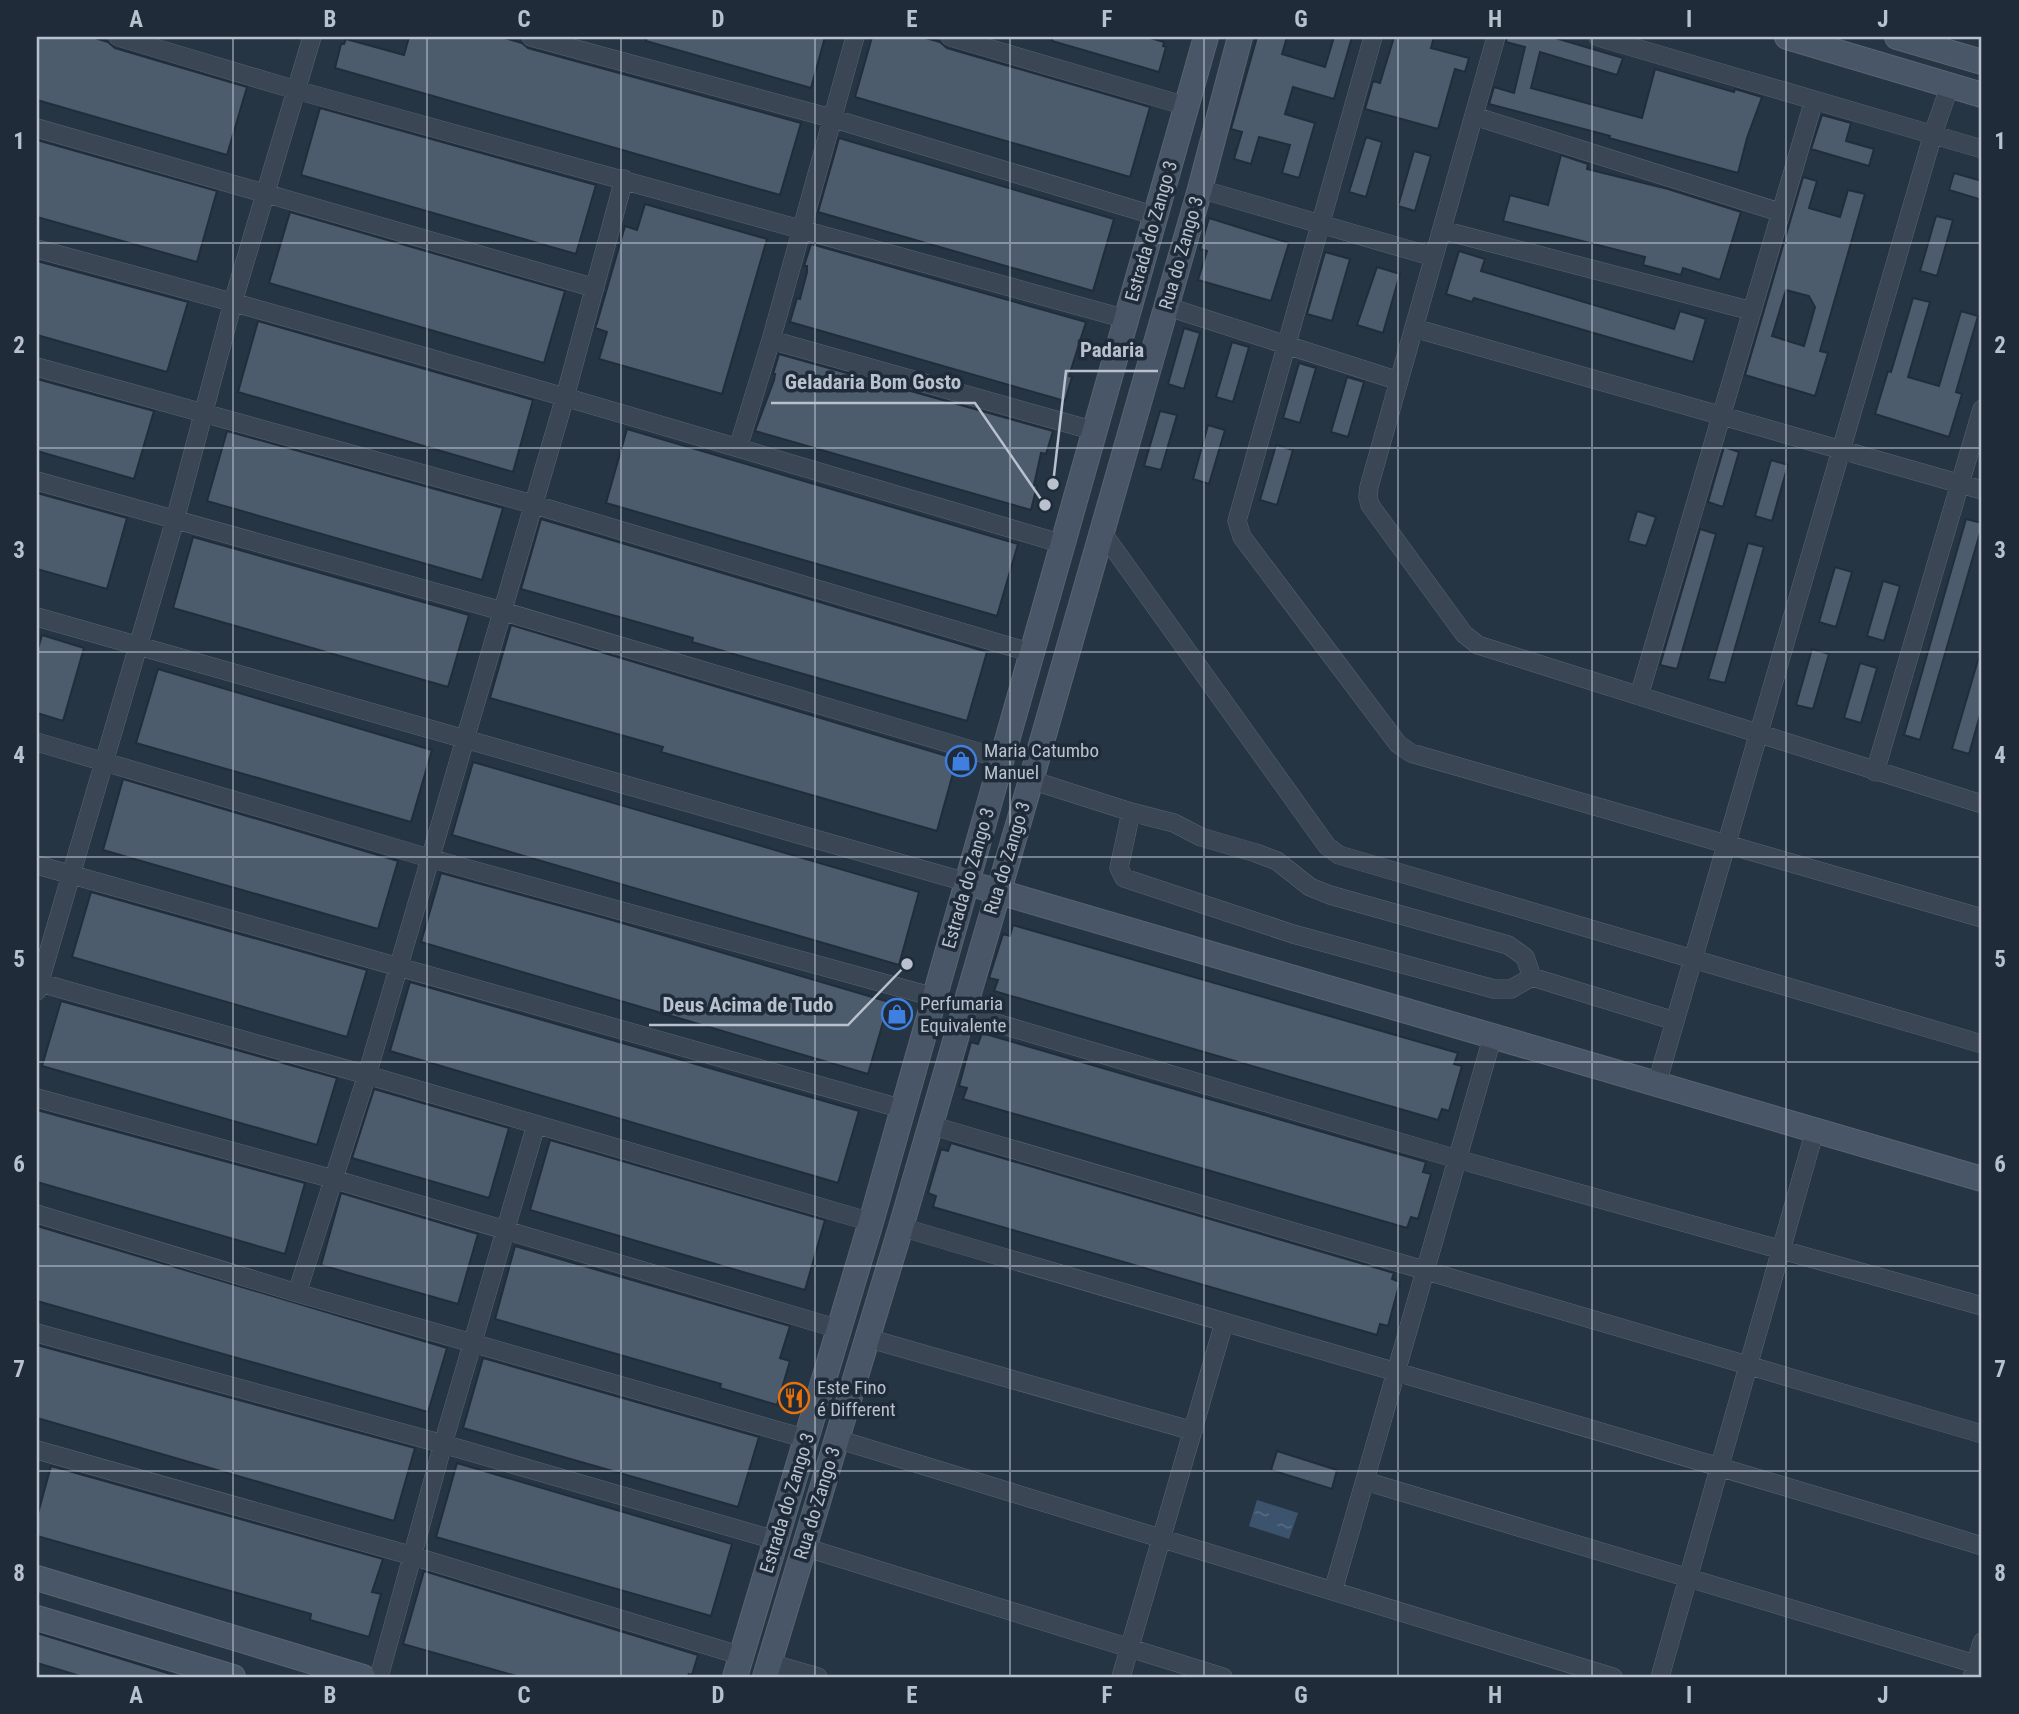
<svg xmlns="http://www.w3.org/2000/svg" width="2019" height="1714" font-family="'Roboto Condensed',sans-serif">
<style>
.water{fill:url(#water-ripples)}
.building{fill:#4c5c6d;stroke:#212d3b;stroke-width:2;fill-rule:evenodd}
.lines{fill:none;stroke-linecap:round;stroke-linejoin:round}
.street-casing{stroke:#596471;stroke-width:19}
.secondary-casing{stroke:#596471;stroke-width:26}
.street{stroke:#3b4654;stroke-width:18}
.secondary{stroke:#495667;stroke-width:24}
.grid{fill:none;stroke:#b8c1cd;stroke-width:2;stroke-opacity:0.55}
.labels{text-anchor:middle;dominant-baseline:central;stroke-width:7;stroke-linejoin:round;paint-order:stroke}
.street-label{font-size:19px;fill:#b8c1cd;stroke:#1f2b39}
.poi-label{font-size:19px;fill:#b8c1cd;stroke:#1f2b39;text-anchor:start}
.leader{fill:none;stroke:#b8c1cd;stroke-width:2.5}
.callout-dot{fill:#b8c1cd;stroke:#1f2b39;stroke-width:2.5}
.callout-label{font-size:21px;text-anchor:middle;font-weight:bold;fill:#b8c1cd;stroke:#1f2b39;stroke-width:7;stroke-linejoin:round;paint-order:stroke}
.neatline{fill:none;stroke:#b8c1cd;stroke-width:2.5}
.grid-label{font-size:23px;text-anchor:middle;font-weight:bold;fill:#b8c1cd}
</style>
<defs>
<pattern id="water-ripples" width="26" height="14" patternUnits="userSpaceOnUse" patternTransform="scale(1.75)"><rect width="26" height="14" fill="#3b536d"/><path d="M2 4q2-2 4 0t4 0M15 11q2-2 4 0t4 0" fill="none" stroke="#556a81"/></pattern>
</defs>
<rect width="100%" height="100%" fill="#263544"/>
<!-- water -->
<path class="water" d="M1257 1500 1298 1513 1289 1539 1249 1526Z"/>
<!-- building -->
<path class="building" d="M37 37H92L108 42 115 48 247 87 227 155 37 100Z
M409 37H501L522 43 528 48 801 123 780 195 335 68 341 44H344L346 39 404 55Z
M647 37H825L811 88 646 41Z
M872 37H922L940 42 947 48 1150 107 1130 177 855 97Z
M1052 37H1147L1164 42 1163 46 1166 47 1159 72 1052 41Z
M1257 37H1287L1282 54 1325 67 1334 37H1352L1334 99 1293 87 1285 114 1315 123 1299 178 1282 173 1290 145 1259 137 1251 164 1234 159 1242 132 1231 129Z
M1394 37H1434L1431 48 1469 58 1465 72 1455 69 1438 129 1365 109 1373 81 1380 83Z
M1507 37H1552L1623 58 1617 75 1540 52 1531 88 1642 118 1655 69 1734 92 1735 89 1762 97 1747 138 1738 173 1609 138 1610 136 1489 104 1494 87 1514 93 1525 47 1506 42Z
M320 108 596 185 576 254 301 175Z
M1822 115 1851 123 1846 141 1874 149 1869 166 1811 149Z
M1366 137 1382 142 1366 197 1349 192Z
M839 138 1114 219 1093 291 818 212Z
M37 140 217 191 197 262 37 217Z
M1414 151 1431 156 1415 211 1398 206Z
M1561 155 1588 164 1587 169 1668 189 1741 212 1720 280 1683 268 1681 275 1643 265 1645 257 1503 221 1510 195 1548 205Z
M1954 173 1982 181V200L1949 190Z
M1803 177 1817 181 1809 208 1840 217 1848 190 1865 194 1820 351 1828 353 1815 396 1745 375ZM1786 290 1809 296 1815 307 1804 346 1772 336Z
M645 204 767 239 722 394 599 359 607 332 595 328 597 323 625 226 637 230Z
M290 212 565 291 544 363 269 283Z
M1936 216 1953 220 1937 276 1920 271Z
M1209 218 1289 243 1271 301 1198 280 1207 251 1200 249Z
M811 244 1086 322 1069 376 1072 377 1065 401 790 322 797 298 800 299 807 272V266H804Z
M1459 251 1485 259 1481 271 1674 329 1680 311 1706 319 1693 362 1474 298 1472 302 1446 294Z
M1325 252 1350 259 1332 321 1307 314Z
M37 261 188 302 167 372 37 335Z
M1377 267 1400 274 1383 333 1357 325Z
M1913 298 1930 302 1908 377 1939 386 1961 311 1978 316 1956 392 1962 394 1949 437 1875 414 1888 371 1891 372Z
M258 321 533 400 513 472 238 392Z
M1184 328 1200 333 1184 389 1168 384Z
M1232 342 1249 347 1233 402 1216 397Z
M779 354 1053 431 1046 454 1041 453 1034 485 1037 486 1031 510 755 431 774 380 775 374H773Z
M1299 363 1316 368 1300 423 1283 418Z
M1347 377 1364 382 1348 437 1331 432Z
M37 379 154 411 134 479 37 451Z
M1160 411 1177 415 1161 470 1144 466Z
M1208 425 1225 430 1209 484 1193 479Z
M627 429 1018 544 997 616 606 503Z
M227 431 503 508 482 580 207 501Z
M1276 445 1293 450 1277 505 1260 500Z
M1724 447 1739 452 1723 507 1708 502Z
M1771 460 1788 465 1772 521 1755 516Z
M37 493 127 518 107 589 37 569Z
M1637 511 1656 517 1646 546 1628 541Z
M541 519 987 652 967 721 692 642 693 638 521 589Z
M1966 519 1982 523V526L1920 740 1904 735Z
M1700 529 1716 534 1677 669 1660 665Z
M193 537 469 615 448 687 173 608Z
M1748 543 1764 547 1725 683 1708 679Z
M1835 567 1852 572 1836 627 1819 622Z
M1883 581 1900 586 1884 641 1867 636Z
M511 625 957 759 937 831 661 752 663 747 490 698Z
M42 635 84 648 63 721 37 713V652Z
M1812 649 1829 654 1813 709 1796 705Z
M1978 660H1982V708L1969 754 1952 749Z
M1860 663 1877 668 1861 723 1844 718Z
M158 669 432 750 411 822 136 743Z
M473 762 919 892 899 965 452 835Z
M123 779 398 861 378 929 103 850Z
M441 873 605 918 889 1002 868 1074 421 942Z
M91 892 367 970 347 1037 72 957Z
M1013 925 1458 1053 1454 1064 1462 1066 1449 1111 1442 1109 1438 1120 994 991 998 980 989 978 1003 934 1010 936Z
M410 982 859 1111 838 1183 390 1051Z
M61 1001 337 1078 317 1145 42 1066Z
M982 1033 1426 1162 1423 1172 1431 1174 1418 1219 1411 1217 1407 1228 963 1099 967 1088 959 1086 971 1042 978 1044Z
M374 1089 509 1128 489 1198 352 1158Z
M37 1110 305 1183 285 1254 37 1182Z
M550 1140 825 1220 805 1290 530 1210Z
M951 1143 1394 1273 1392 1279 1400 1282 1388 1326 1380 1324 1377 1335 933 1207 936 1196 928 1193 941 1149 948 1151Z
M341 1193 478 1234 458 1304 321 1265Z
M37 1226 447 1348 428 1412 37 1301Z
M515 1246 790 1326 780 1358 790 1361 777 1405 720 1388 721 1384 495 1319Z
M37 1345 415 1448 394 1521 37 1418Z
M483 1358 759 1437 738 1507 463 1428Z
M1277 1451 1337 1470 1332 1489 1271 1470Z
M457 1463 732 1544 711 1616 436 1537Z
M51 1466 383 1559 372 1592 381 1594 369 1637 310 1620 311 1614 37 1536V1517Z
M424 1571 698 1655 692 1675 689 1674 687 1677H520L403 1644Z
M37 1633 177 1676V1677H83L70 1673 37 1663Z"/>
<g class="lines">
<!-- street casing -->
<g class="street-casing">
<path id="street" d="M118 37 296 90 1126 319
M531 37 831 118 1156 216
M950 37 1186 106
M1373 37 1237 521 1242 537 1398 744 1411 753 1982 918
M1496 37 1369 487 1368 497 1370 505 1464 634 1478 645 1982 804
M1598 37 1982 149
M1474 116 1779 212
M37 128 595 288
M1200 189 1434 257
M1442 230 1752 311
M37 249C381 341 721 443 1063 544
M1165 306 1399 381
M1414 328 1982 490
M771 340 1095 431
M37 367 532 504 1032 653
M738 448 771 340 855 37
M37 481 502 611 1002 759
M1102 532 1327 846 1339 855 1982 1044
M37 617 966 882
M1639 696 1814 100
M37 742 429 858 934 997
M1875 772 1982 409
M1031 780 1131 812 1174 823 1201 837 1256 853 1277 861 1310 887 1330 895 1508 945 1525 957 1532 977
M1131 812 1119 868 1124 878 1293 934 1494 989H1511L1532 977 1675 1021
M37 865 903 1109
M37 982 367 1075 871 1222
M37 991 175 520 233 302 312 37
M962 1013 1457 1159 1982 1306
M1657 1083 1933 134 1950 85
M37 1098 333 1179 839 1329
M930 1125 1982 1434
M37 1214 297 1293 807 1439
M901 1227C1261 1334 1623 1436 1982 1546
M297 1293 367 1075 565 397 624 179
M37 1333 443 1444 775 1540
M867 1338 1193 1431
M837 1439 1613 1677
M37 1450 413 1556 742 1656
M1365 1481 1982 1666
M804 1547 1223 1677
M1333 1591 1493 1035
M769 1663 818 1677
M379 1677 443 1444 536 1125
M1121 1677 1224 1323
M1660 1677 1815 1130
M1972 1677 1982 1642"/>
</g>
<!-- secondary casing -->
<g class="secondary-casing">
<path id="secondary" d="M1787 37 1982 95
M1897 37 1982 62
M982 887 1982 1179
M37 1578 363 1677
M37 1618 233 1677
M735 1677 871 1222 1206 37
M765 1677 901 1227 1031 780 1200 189 1240 37"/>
</g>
<!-- street -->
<use href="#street" class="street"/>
<!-- secondary -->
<use href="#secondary" class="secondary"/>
</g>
<!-- grid -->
<path class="grid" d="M233 37V1677M427 37V1677M621 37V1677M815 37V1677M1010 37V1677M1204 37V1677M1398 37V1677M1592 37V1677M1786 37V1677M37 243H1982M37 448H1982M37 652H1982M37 857H1982M37 1062H1982M37 1266H1982M37 1471H1982"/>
<!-- icons -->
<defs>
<g id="shop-ring" transform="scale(1.575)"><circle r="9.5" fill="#1f2b39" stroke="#3f7fe0" stroke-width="1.5"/><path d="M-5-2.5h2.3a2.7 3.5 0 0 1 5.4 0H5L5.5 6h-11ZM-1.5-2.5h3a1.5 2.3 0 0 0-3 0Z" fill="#3f7fe0"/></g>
<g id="restaurant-ring" transform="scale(1.575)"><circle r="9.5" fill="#1f2b39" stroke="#e8710a" stroke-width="1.5"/><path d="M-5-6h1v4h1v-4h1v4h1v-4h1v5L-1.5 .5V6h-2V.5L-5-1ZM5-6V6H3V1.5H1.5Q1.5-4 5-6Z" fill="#e8710a"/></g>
</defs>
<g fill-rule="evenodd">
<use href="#shop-ring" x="961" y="761"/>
<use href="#shop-ring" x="897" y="1014"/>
<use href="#restaurant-ring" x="794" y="1398"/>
</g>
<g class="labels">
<!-- street labels -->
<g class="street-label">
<text transform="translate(1151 231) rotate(-74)">Estrada do Zango 3</text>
<text transform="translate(1181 253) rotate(-74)">Rua do Zango 3</text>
<text transform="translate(1007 858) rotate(-73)">Rua do Zango 3</text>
<text transform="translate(968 878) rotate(-74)">Estrada do Zango 3</text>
<text transform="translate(787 1503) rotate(-73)">Estrada do Zango 3</text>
<text transform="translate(817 1503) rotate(-73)">Rua do Zango 3</text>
</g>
<!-- poi labels -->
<g class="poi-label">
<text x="984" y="750">Maria Catumbo<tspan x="984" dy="22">Manuel</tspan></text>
<text x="920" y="1003">Perfumaria<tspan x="920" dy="22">Equivalente</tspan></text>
<text x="817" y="1387">Este Fino<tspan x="817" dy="22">é Different</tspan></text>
</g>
</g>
<!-- callouts -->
<path class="leader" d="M1053 484L1066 371H1158M1045 505L975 403H771M907 964L848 1025H649"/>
<g class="callout-dot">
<circle cx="1053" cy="484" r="7"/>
<circle cx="1045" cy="505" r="7"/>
<circle cx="907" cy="964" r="7"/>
</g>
<g class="callout-label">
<text x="1112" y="357">Padaria</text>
<text x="873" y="389">Geladaria Bom Gosto</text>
<text x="748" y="1012">Deus Acima de Tudo</text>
</g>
<!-- border -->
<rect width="2019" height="1714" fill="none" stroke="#1f2b39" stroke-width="77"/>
<rect x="38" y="38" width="1942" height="1638" class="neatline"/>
<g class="grid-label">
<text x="136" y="27">A</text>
<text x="330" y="27">B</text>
<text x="524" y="27">C</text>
<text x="718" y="27">D</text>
<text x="912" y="27">E</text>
<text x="1107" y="27">F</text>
<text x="1301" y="27">G</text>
<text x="1495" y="27">H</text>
<text x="1689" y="27">I</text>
<text x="1883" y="27">J</text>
<text x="19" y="149">1</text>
<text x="2000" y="149">1</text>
<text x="19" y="353">2</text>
<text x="2000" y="353">2</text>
<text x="19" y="558">3</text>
<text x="2000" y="558">3</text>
<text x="19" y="763">4</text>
<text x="2000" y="763">4</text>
<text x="19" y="967">5</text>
<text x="2000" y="967">5</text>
<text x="19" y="1172">6</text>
<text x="2000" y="1172">6</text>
<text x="19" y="1377">7</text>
<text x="2000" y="1377">7</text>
<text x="19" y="1581">8</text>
<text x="2000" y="1581">8</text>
<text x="136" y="1703">A</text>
<text x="330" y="1703">B</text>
<text x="524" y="1703">C</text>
<text x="718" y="1703">D</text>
<text x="912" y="1703">E</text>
<text x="1107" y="1703">F</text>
<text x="1301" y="1703">G</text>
<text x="1495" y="1703">H</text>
<text x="1689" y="1703">I</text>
<text x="1883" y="1703">J</text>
</g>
</svg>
